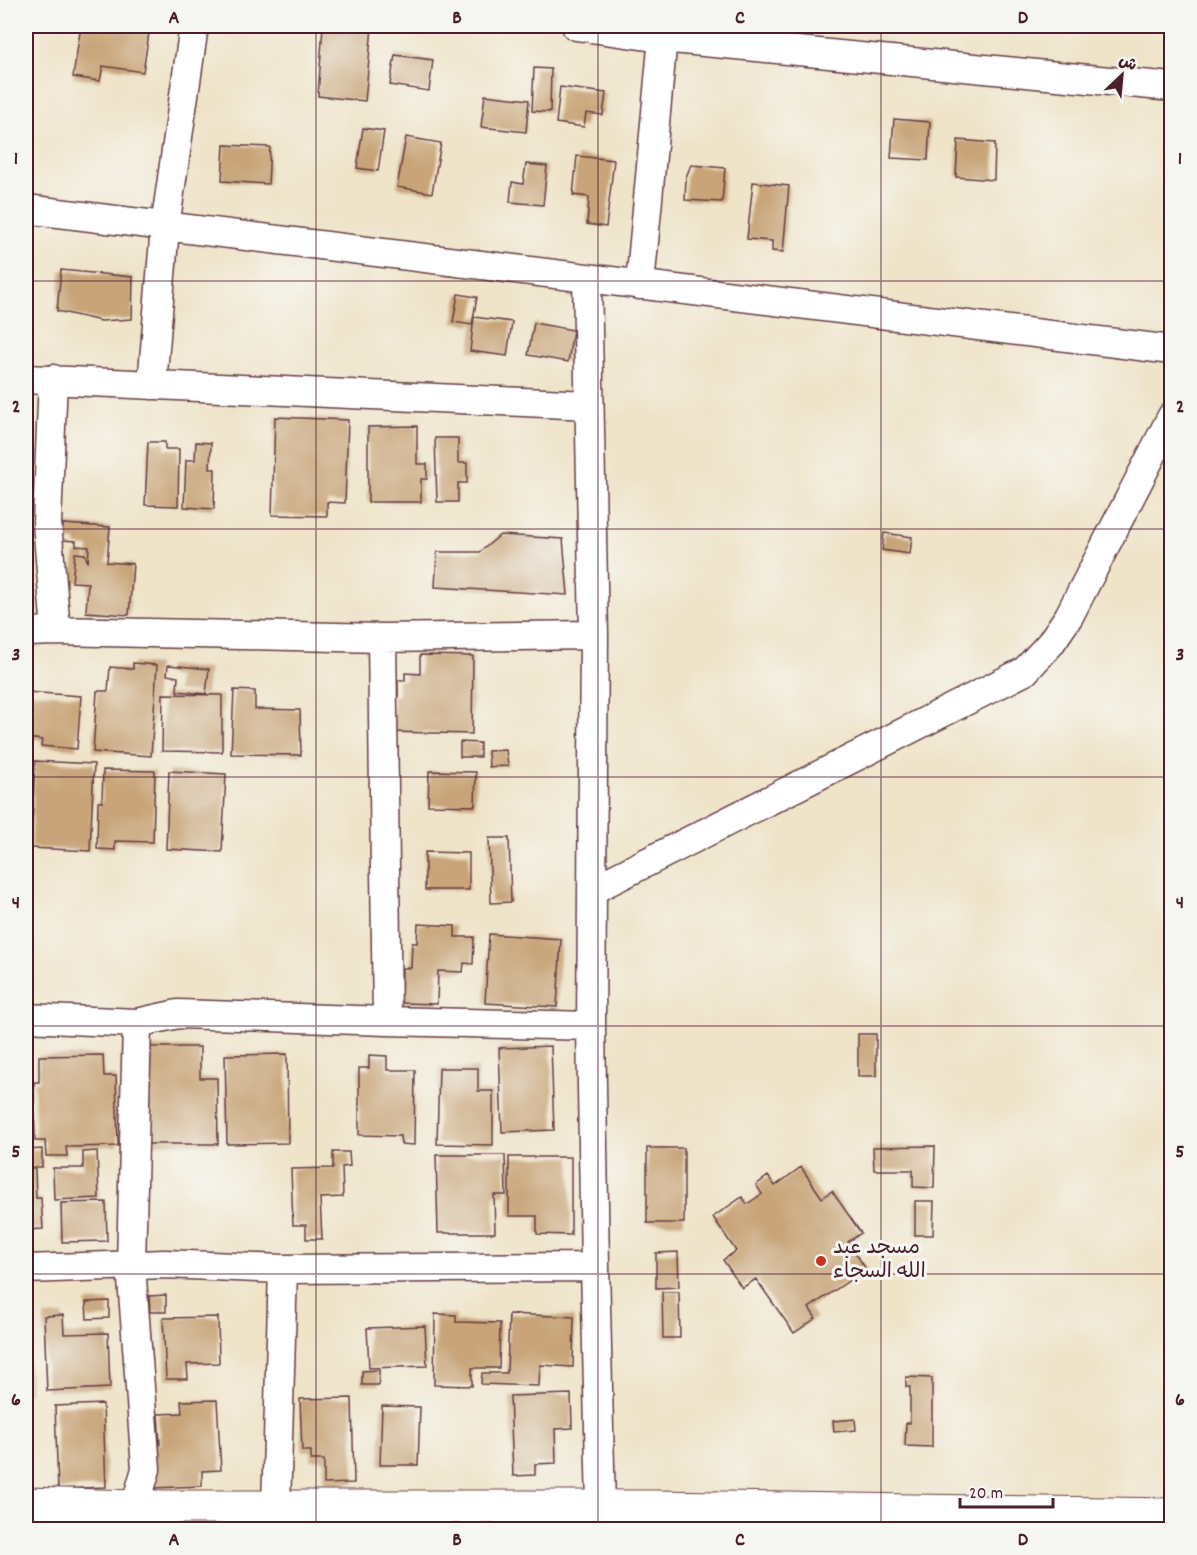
<svg xmlns="http://www.w3.org/2000/svg" width="1197" height="1555" font-family="Dekko,'Playpen Sans Arabic',sans-serif">
<style>
.building{fill:#c8a478}
.lines{fill:none;stroke-linecap:round;stroke-linejoin:round}
.minor-casing{stroke:#633c43;stroke-width:31}
.tertiary-casing{stroke:#633c43;stroke-width:35}
.minor{stroke:#fff;stroke-width:28}
.tertiary{stroke:#fff;stroke-width:33}
.grid{fill:none;stroke:#4a1f2b;stroke-width:1.5;stroke-opacity:0.55}
.poi-dot{fill:#c8321e;stroke:#f6f6f2;stroke-width:2}
.labels{text-anchor:middle;dominant-baseline:central;stroke-width:6;stroke-linejoin:round;paint-order:stroke}
.poi-label{font-size:21px;fill:#4a1f2b;stroke:#f6f6f2;text-anchor:start}
.neatline{fill:none;stroke:#4a1f2b;stroke-width:2}
.grid-label{font-size:20px;text-anchor:middle;font-weight:bold;fill:#4a1f2b}
</style>
<rect width="100%" height="100%" fill="#f6f6f2"/>
<filter id="ink" filterUnits="userSpaceOnUse"><feTurbulence type="fractalNoise" baseFrequency=".0167" numOctaves="2"/><feDisplacementMap in="SourceGraphic" scale="12" xChannelSelector="R" yChannelSelector="G"/><feConvolveMatrix kernelMatrix="1 2 1 2 8 2 1 2 1" color-interpolation-filters="sRGB"/></filter>
<filter id="wash" filterUnits="userSpaceOnUse"><feTurbulence type="fractalNoise" baseFrequency=".008" numOctaves="4" result="noise"/><feDisplacementMap in="SourceGraphic" scale="24" xChannelSelector="R" yChannelSelector="G"/><feGaussianBlur stdDeviation="1.35" result="paint"/><feColorMatrix in="noise" values="0 0 0 0 0 0 0 0 0 0 0 0 0 0 0 0 0 1.4 0 .05"/><feComposite in="paint" operator="in"/></filter>
<g filter="url(#wash)">
<rect width="100%" height="100%" fill="#efe3c8"/>
<g id="blocks">
<!-- building -->
<path class="building" d="M81 26H150L143 72 103 66 100 81 73 77Z
M323 26H352L372 27 365 101 318 96Z
M395 55 433 60 429 91 390 85Z
M534 68 551 69 550 112 532 111Z
M560 87 606 93 603 115 586 113 584 127 556 123Z
M485 95 529 100 526 132 481 127Z
M894 119 930 122 928 160 891 158Z
M363 128 384 131 378 171 357 168Z
M406 137 441 143 432 193 397 187Z
M958 140 995 143 994 180 956 177Z
M224 145 270 147 268 184 222 181Z
M577 156 614 160 606 227 587 224 589 197 573 195Z
M526 164 547 166 543 205 510 202 512 182 523 184Z
M691 165 725 168 722 202 685 200 686 177Z
M753 182 789 186 783 252 772 251V241L747 239Z
M61 270 133 277 132 319 101 321 57 311Z
M458 294 477 297 472 325 453 322Z
M474 317 512 322 507 356 470 351Z
M534 323 573 330 568 362 528 355Z
M275 417 348 420 345 503 327 502V516L272 515Z
M417 426V464H427V479H421V502H368V427Z
M435 438H458V463H467V483H458V502H437Z
M148 442H165V449H179L178 506 145 505Z
M196 442 211 443 210 469H215L214 509 184 507 186 460H195Z
M63 524 110 527 107 562 133 564 129 615 86 612 88 583 72 582 75 553 85 554 88 563 89 547 76 546V541L62 540Z
M884 533 912 537 910 554 882 550Z
M500 535 563 539 568 595 435 587 437 552H480Z
M420 655 473 656 472 734 392 732 393 696H398V680H405V673L420 674Z
M133 663 157 665 151 756 93 752 97 691H108L110 667 133 669Z
M168 665 209 669 206 694 177 691 178 677 167 675Z
M234 690 255 691V709L300 710 301 755 231 754Z
M26 692 81 696 77 749 41 746 42 740 26 738Z
M163 694 222 695V752L162 751Z
M460 742 480 743V757H460Z
M506 750 508 766 489 767 488 751Z
M35 761 94 764 90 851 31 848Z
M103 770 155 771 153 842 115 841V850L97 849 98 802H102Z
M169 771 226 774 222 852 166 849Z
M429 771 476 772 475 806 428 805Z
M489 838H509L511 902 491 903Z
M425 852 469 853V890H425Z
M418 924 455 926V937H474L473 964 464 963 463 972 438 971 437 1004 401 1003 402 968H411L412 943H417Z
M489 934 561 939 557 1007 485 1003Z
M858 1034H876V1076H858Z
M551 1046 554 1130 502 1132 499 1048Z
M143 1047H200V1078H217L218 1144H144Z
M287 1054 288 1143 227 1144 225 1055Z
M103 1055 104 1076H116L118 1146 66 1147 67 1156H46L45 1141H35L34 1082H39V1056Z
M369 1055 387 1056V1070H415L414 1145 401 1144 400 1136 359 1135V1068H369Z
M439 1068H478V1091H493V1145L437 1144Z
M31 1127V1146H26V1128Z
M935 1146 934 1188 913 1187V1170H874L873 1147Z
M647 1148H684V1223H647Z
M42 1149V1167H26V1150Z
M97 1151 99 1198 54 1200 53 1168H83V1152Z
M333 1152H349L350 1166 342 1167 343 1197 320 1198 322 1239H306V1225H293L291 1169 333 1168Z
M436 1155H505L506 1195H494L495 1233H438Z
M509 1157H571V1235L537 1234V1216H509Z
M801 1167 822 1198 832 1191 861 1233 848 1242 866 1269 809 1308 816 1318 794 1333 756 1279 742 1288 723 1260 736 1251 713 1217 742 1197 747 1204 762 1194 756 1185 768 1176 775 1186Z
M26 1169H35L36 1198H41L43 1229 26 1230Z
M915 1201H934L933 1235H915Z
M106 1202 107 1241 62 1242 61 1203Z
M678 1252 679 1287 656 1288V1253Z
M662 1292H679L680 1338H663Z
M166 1295V1312H150L149 1296Z
M109 1301V1318L87 1319 86 1302Z
M435 1314 456 1315V1322L500 1323 499 1368H472V1386L434 1385Z
M509 1314 574 1317 573 1367 540 1365 539 1386 481 1384 482 1373H507Z
M63 1315 64 1334 108 1333 110 1388 47 1391 44 1316Z
M218 1317 219 1363 187 1364 188 1379H166L163 1318Z
M425 1326 427 1366 369 1368 367 1328Z
M26 1331H27L30 1393H26Z
M379 1370V1385H362V1371Z
M906 1377 932 1378V1447L905 1446 906 1423H910V1387H906Z
M571 1394 572 1428 555 1429 556 1463 535 1464V1475L513 1476 510 1396Z
M352 1398 354 1483 324 1484V1460H311V1451H302L300 1399Z
M217 1400 221 1470 202 1471V1486L153 1488 151 1444H160L158 1414 182 1413 181 1401Z
M103 1404 106 1487 58 1489 55 1406Z
M382 1406 420 1407 418 1465H380Z
M855 1419 856 1430 834 1432 833 1421Z"/>
</g>
</g>
<g filter="url(#ink)">
<use href="#blocks" fill-opacity="0" stroke="#633c43" stroke-width="1.5"/>
<g class="lines">
<!-- minor casing -->
<g class="minor-casing">
<path id="minor" d="M576 26 662 38 1172 87
M26 209 1172 350
M587 278 594 635 591 1026 595 1267 601 1507
M640 285 664 26
M26 379 589 405
M53 379 47 523 56 631
M152 385 165 227 194 26
M26 632 56 631 382 638 594 635
M382 638 387 1021
M592 890 1025 671 1050 644 1069 616 1172 416
M26 1018 137 1023 178 1014 387 1021 591 1026
M26 1269 165 1264 283 1269 595 1267
M135 1507 146 1469 131 1265 137 1023
M276 1507 283 1269
M728 1530 755 1508"/>
</g>
<!-- tertiary casing -->
<g class="tertiary-casing">
<path id="tertiary" d="M26 1504 135 1507H655L1172 1515"/>
</g>
<!-- minor -->
<use href="#minor" class="minor"/>
<!-- tertiary -->
<use href="#tertiary" class="tertiary"/>
</g>
</g>
<!-- grid -->
<path class="grid" d="M316 26V1530M598 26V1530M881 26V1530M26 281H1172M26 529H1172M26 777H1172M26 1026H1172M26 1274H1172"/>
<!-- markers -->
<circle class="poi-dot" cx="821" cy="1261" r="6"/>
<g class="labels">
<!-- poi labels -->
<g class="poi-label">
<text x="833" y="1249">مسجد عبد<tspan x="833" dy="24">الله السجاء</tspan></text>
</g>
</g>
<!-- margin -->
<rect width="1197" height="1555" fill="none" stroke="#f6f6f2" stroke-width="66"/>
<!-- north arrow -->
<g transform="translate(1122 75) rotate(26)" stroke="#f6f6f2" stroke-width="4.5" paint-order="stroke">
<path d="M0-4.5L10 22L0 15L-10 22Z" fill="#4a1f2b"/>
<text y="-9" font-size="16" font-weight="bold" text-anchor="middle" fill="#4a1f2b">ش</text>
</g>
<!-- scale -->
<path d="M960 1498v9h93v-9" fill="none" stroke="#4a1f2b" stroke-width="3"/>
<text x="969" y="1498" font-size="18" fill="#4a1f2b" stroke="#f6f6f2" stroke-width="4.5" paint-order="stroke">20 m</text>
<rect x="33" y="33" width="1131" height="1489" class="neatline"/>
<g class="grid-label">
<text x="174" y="23">A</text>
<text x="457" y="23">B</text>
<text x="740" y="23">C</text>
<text x="1023" y="23">D</text>
<text x="16" y="164">1</text>
<text x="1180" y="164">1</text>
<text x="16" y="412">2</text>
<text x="1180" y="412">2</text>
<text x="16" y="660">3</text>
<text x="1180" y="660">3</text>
<text x="16" y="908">4</text>
<text x="1180" y="908">4</text>
<text x="16" y="1157">5</text>
<text x="1180" y="1157">5</text>
<text x="16" y="1405">6</text>
<text x="1180" y="1405">6</text>
<text x="174" y="1545">A</text>
<text x="457" y="1545">B</text>
<text x="740" y="1545">C</text>
<text x="1023" y="1545">D</text>
</g>
</svg>
